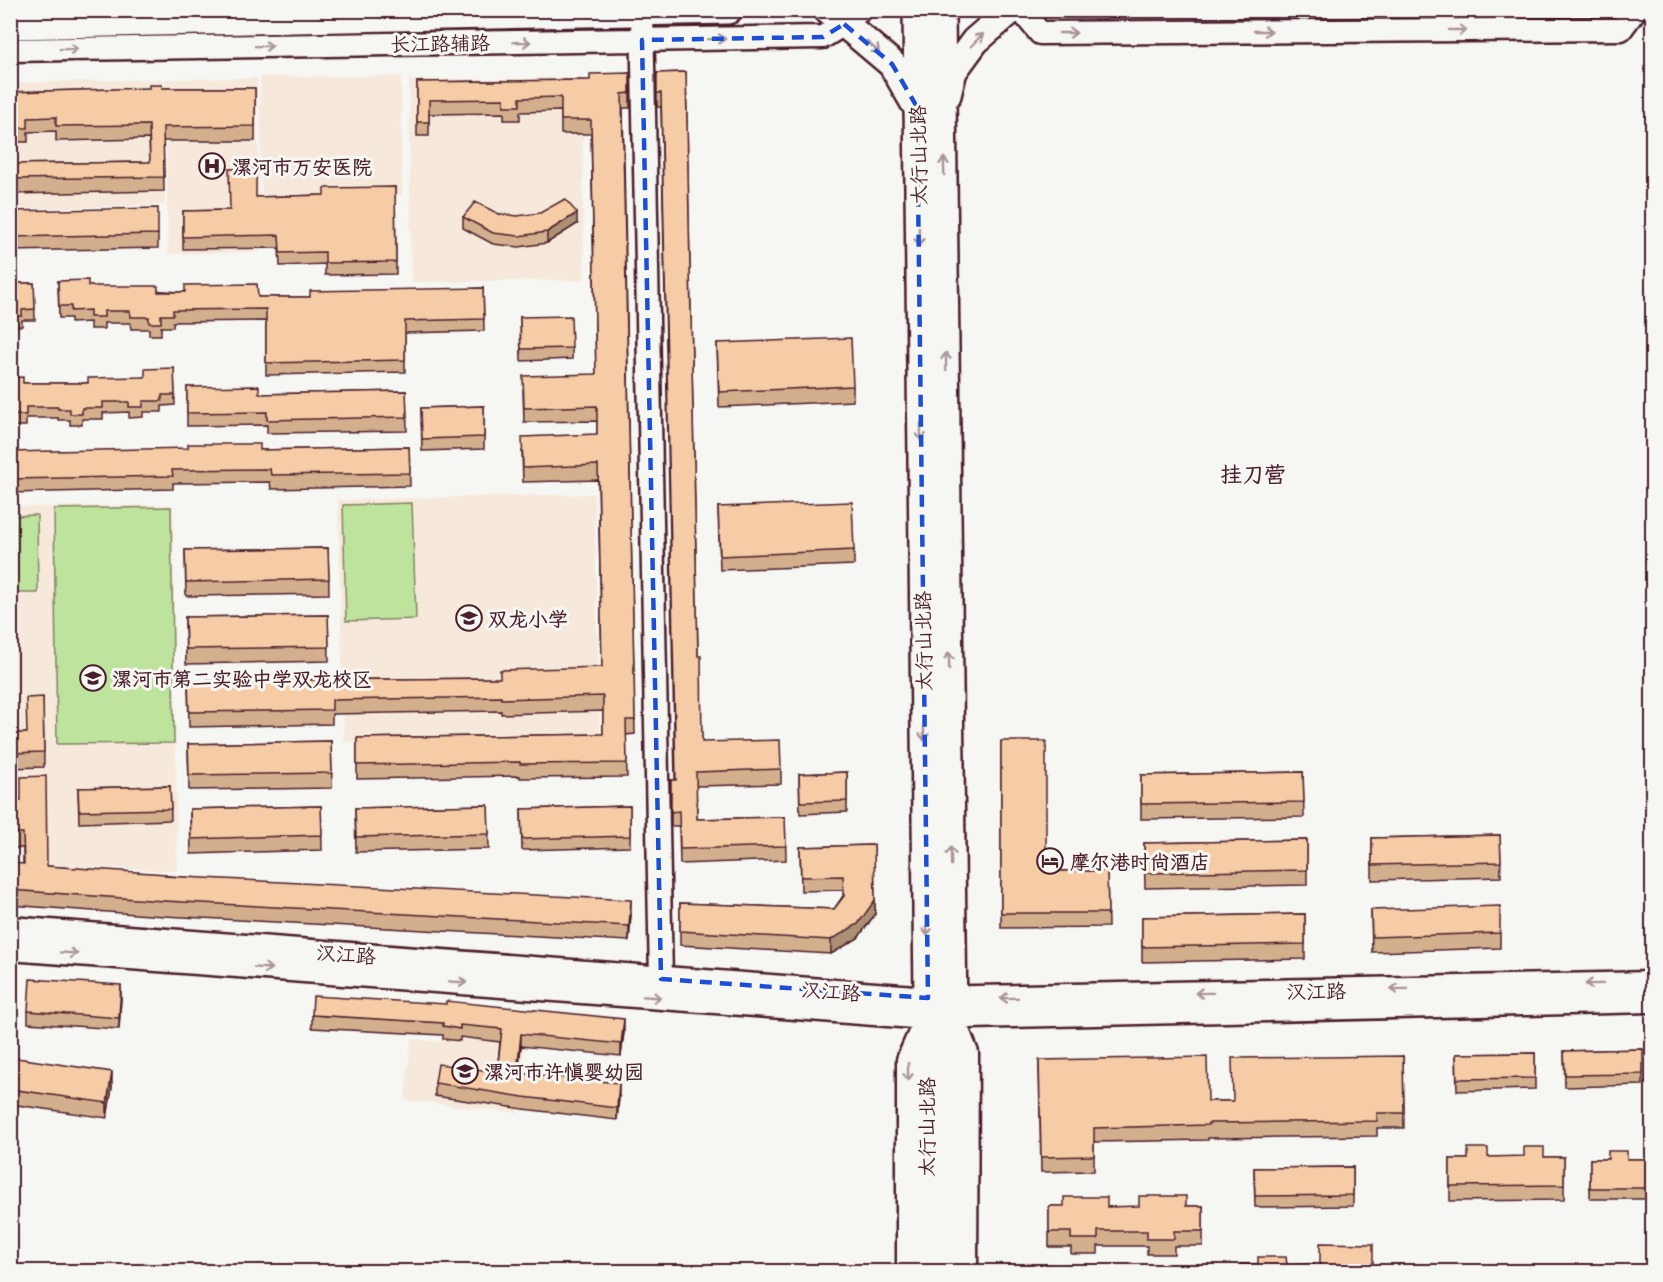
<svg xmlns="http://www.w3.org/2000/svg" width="1663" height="1282" font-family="'Patrick Hand','LXGW WenKai TC',sans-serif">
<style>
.built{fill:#f6e9db}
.green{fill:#bee39d;stroke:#848164;stroke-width:1.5}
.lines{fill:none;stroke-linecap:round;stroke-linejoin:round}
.minor-casing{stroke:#4a1f2b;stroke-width:27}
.major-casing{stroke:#4a1f2b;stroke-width:32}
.minor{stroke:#f6f6f2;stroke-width:22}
.major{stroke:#f6f6f2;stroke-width:27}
.wall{fill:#d3af8e;stroke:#4a1f2b;stroke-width:1.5}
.shaded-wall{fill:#ac8f74;stroke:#4a1f2b;stroke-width:1.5}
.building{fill:#f5cca5;stroke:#4a1f2b;stroke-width:1.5}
.oneway{stroke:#a99598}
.marked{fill:none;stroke:#1d4ed8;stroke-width:4.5;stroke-dasharray:12 8;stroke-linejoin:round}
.labels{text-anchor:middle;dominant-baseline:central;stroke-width:6;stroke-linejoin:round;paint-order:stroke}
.street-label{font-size:20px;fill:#4a1f2b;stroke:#f6f6f2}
.poi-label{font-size:20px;font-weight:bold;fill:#4a1f2b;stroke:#f6f6f2;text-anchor:start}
.quarter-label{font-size:22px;font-weight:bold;fill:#4a1f2b;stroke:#f6f6f2}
</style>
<rect width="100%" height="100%" fill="#f6f6f2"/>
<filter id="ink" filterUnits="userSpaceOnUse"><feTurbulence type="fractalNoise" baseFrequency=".0167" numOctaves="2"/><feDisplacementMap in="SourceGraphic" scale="12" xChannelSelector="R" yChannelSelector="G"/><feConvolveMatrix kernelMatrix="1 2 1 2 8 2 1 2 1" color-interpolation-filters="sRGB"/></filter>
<g filter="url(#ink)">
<!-- built -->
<path class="built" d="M401 76 402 195 261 196 260 77Z
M257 78 260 252 168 254 165 79Z
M582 78 584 280 411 282 409 80Z
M163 79 165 205 11 209 10 83Z
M594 494 600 736 344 742 338 500Z
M173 505 177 871 21 864V850L11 851 10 507Z
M445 1011 527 1018 518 1113 405 1100 411 1039 441 1042Z"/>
<!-- green -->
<path class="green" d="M412 503 416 619 346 621 343 505Z
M171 507 174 743 57 744 54 509Z
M37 515 38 593H11V516Z"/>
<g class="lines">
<!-- minor casing -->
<g class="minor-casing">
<path id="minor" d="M1021 10 1040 33 1621 29 1635 10
M642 13 661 979
M10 50 823 37 844 24 860 10
M10 928 928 998 1652 983
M10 949 927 1018 1652 1001
M955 1023 967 1053 966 1272
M908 1272V1060L926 1019"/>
</g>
<!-- major casing -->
<g class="major-casing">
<path id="major" d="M828 10 892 64 917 107
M917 10 928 998 926 1272
M941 10 953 1017 952 1272
M10 25 728 10
M947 95 953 71 975 41 1011 10"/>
</g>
<!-- minor -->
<use href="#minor" class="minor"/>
<!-- major -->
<use href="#major" class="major"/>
</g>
<!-- wall -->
<path class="wall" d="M686 72 698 656 702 742 781 769V784L696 786 697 819 785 817 786 860 680 864 679 826H671V780H675L661 107H657V73Z
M630 73V108H623L635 734 626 735 627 777 520 778V776L357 779V738L603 734V711L501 714V711L332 714V724L189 727 188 681 500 678 602 667 598 480 523 482 522 451 597 434V421L524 422 523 390 596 374 591 134H561V111L520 112V120H504V113L429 114V136H417V82L590 80Z
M162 88H255V141H163L164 191 10 194V164L150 162 149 139 56 141V131L28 132V142H10V92Z
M395 187 396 274 325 275V264L280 266 279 248 183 249V211L230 210 256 197 324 195Z
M10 211 158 234V248L10 251Z
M499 214 577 224 547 243 519 247 493 244 463 228V217Z
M58 281 88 286 258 297H310L483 288 484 331 405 333V372L266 375V321L173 322V327H161V335H149V329H131L130 323H104V329H90V322L71 323V318H59Z
M10 283H34L35 320H22V326H10Z
M520 317 572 348V359L521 361Z
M717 343 853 386V401L719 407Z
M174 368 175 405 162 406V412H143V417L129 418V412L103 413V419H82V425H70V420H58V418H26V426H13V419H10V378L23 383H88L145 377Z
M187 387 259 394 406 391 407 431 267 433V425L187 426Z
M484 406V449L422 451 421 408Z
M409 447 410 486 271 489 270 482 173 483V489L10 493V452L260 450Z
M718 507 854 550V565L720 570Z
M328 548 329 594 186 596 185 550Z
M328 615 329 661 186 664 185 617Z
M43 697 44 767 10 768V733H27Z
M331 741 332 788 189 790 188 744Z
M1001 741 1046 871H1107L1108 927 1001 928Z
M847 772V812L800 814 799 774Z
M1303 772 1304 817 1141 819V775Z
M170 786 171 820 79 823 78 788Z
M10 800 47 866 631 914 629 941 164 916 10 905V863L23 864V848H10Z
M488 805 489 849 356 852 355 808Z
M321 806 322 850 191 854 190 809Z
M630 806V847L522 850 521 809Z
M1500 835 1501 877 1372 880V838Z
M1307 840V885L1145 888 1144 843Z
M874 845 875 914 858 938 831 954 680 945V903L834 909 843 896V890L801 891 800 847Z
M1371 910 1500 933V948L1372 952Z
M1305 914V959L1142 962V917Z
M121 997 119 1029 28 1023V1011Z
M312 1015 624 1032 621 1056 521 1046 518 1073 619 1096 617 1120 523 1109 435 1096V1083L497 1072 500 1042 460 1037V1041L443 1039V1035L312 1028Z
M1643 1049V1085L1565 1087 1564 1051Z
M1535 1053V1089L1457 1091 1456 1054Z
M1403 1056 1404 1128H1377V1136L1208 1138V1140L1094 1142V1171L1041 1172 1039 1060 1208 1101H1232Z
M10 1057 112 1087 107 1118 10 1104Z
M1488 1157H1564V1200L1450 1201V1159H1468Z
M1590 1159H1650L1649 1199H1590Z
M1353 1167V1206L1255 1207 1254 1168Z
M1049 1206 1107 1207 1203 1206V1246H1174V1254H1147V1246H1098V1254H1071V1247H1049Z"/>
<!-- shaded-wall -->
<path class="shaded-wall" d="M577 213V224L547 243V232Z
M631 900V914L629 941V926Z
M875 900V914L858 938 831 954V940Z
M121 985V997L119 1029V1018Z
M624 1019V1032L621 1056V1044Z
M521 1034V1046L517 1086V1073Z
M112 1072V1087L107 1118V1103Z
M619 1083V1096L617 1120V1108Z"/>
<!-- building -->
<path class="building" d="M686 72 698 656H701L702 742 780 740 781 769 696 772 697 819 785 817 786 846 680 849 679 811 671 812V780H676L661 93H657V73Z
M630 73V93L622 94 635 720H626L627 763 520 764V762L357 765V738L603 734V696L501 699V697L332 700V710L189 712 188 681 500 678V670L602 667 598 465 523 468 522 437 597 434V406L524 408 523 376 596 374 591 120H561V97L520 98V106H504V99L429 100V122H417V82L590 80V74Z
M149 85H162V88H255V126L163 127 164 177 10 179V164L150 162 149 125 56 126V117L28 118V128H10V92L149 88Z
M256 168V197L324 195V188L395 187 396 262 325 263V252L280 253 279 235 183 237V211L230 210 229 169Z
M565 199 577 213 547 232 519 236 493 233 463 217 475 202 499 214 517 216 540 213Z
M158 208V234L10 237V211Z
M88 280V286H158V292H185V285L257 284 258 297H310V291L483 288 484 319 405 321V360L266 363V309L173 310V315H161V323H149V317H131L130 311H104V317H90V310L71 311V306H59L58 281Z
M10 283H34L35 309 22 310V316H10Z
M571 316 572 348 521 349 520 317Z
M851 338 853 386 719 392 717 343Z
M174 368 175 395H162V401H143V407H129V402H103V408H82V414H70V409H58V407H26V415H13V409H10V378L23 377V383H88V378L145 377V369Z
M259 386V394L406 391 407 417 267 420V412L187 413V387Z
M484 406V437L422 439 421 408Z
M188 444H260V450L409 447 410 473 271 475 270 469 172 470 173 476 10 479V452L188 448Z
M852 502 854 550 720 556 718 507Z
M328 548 329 579 186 582 185 550Z
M328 615 329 647 186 649 185 617Z
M43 697 44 752 10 753V733H27L26 698Z
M331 741 332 773 189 775 188 744Z
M1001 741H1046V871H1107L1108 913H1001Z
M847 772V801L800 802 799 774Z
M1303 772 1304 802 1141 804V775Z
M46 776 47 866 166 874 165 876 631 900 629 926 164 901 10 890V863L24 864 23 833H10V800H21V777Z
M170 786 171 809 79 811 78 788Z
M488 805 489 834 356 837 355 808Z
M321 806 322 835 191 839 190 809Z
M630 806V836L522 839 521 809Z
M1500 835 1501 862 1372 865V838Z
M1307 840V870L1145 873 1144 843Z
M874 845 875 900 858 924 831 940 680 931V903L834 909 844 896 843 876 801 877 800 847Z
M1500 906V933L1372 937 1371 910Z
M1305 914V944L1142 947V917Z
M30 979 121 985 119 1018 28 1011Z
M313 996 446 1004V1001L624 1019 621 1044 521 1034 517 1073 619 1083 617 1108 523 1097 435 1083 438 1064 497 1072 502 1029 460 1025V1029L443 1026V1023L312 1015Z
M1643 1049V1074L1565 1075 1564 1051Z
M1535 1053V1078L1457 1079 1456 1054Z
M1403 1056 1404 1113H1377V1121L1208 1123V1125L1094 1128V1156L1041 1157 1039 1060 1207 1057 1208 1101H1233L1232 1058Z
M10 1057 112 1072 107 1103 10 1089Z
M1524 1147H1544V1157H1564V1185L1450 1186V1159H1468V1148H1488V1157L1524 1156Z
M1608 1151H1627V1159H1650L1649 1188H1590V1159H1608Z
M1353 1167V1195L1255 1196 1254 1168Z
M1139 1196H1186V1206H1203V1231H1174V1239H1147V1231H1098V1239H1071V1232H1049V1206H1064V1197H1107V1207L1139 1206Z
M1320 1243 1373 1244V1272H1320Z
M1258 1257H1286L1287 1265 1314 1264V1272H1241V1264H1258Z"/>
<!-- one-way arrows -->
<defs><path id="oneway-shaft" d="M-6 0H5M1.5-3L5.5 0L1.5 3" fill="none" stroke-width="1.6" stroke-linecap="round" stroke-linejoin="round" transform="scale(1.5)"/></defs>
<g class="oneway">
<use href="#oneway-shaft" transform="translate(1458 30)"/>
<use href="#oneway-shaft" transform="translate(1263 31)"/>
<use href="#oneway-shaft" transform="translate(1068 33)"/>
<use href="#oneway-shaft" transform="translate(717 39) rotate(-1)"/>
<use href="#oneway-shaft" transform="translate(977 40) rotate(-46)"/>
<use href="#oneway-shaft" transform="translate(522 42) rotate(-1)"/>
<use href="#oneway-shaft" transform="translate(264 46) rotate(-1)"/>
<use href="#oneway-shaft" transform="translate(873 47) rotate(42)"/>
<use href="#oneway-shaft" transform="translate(69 49) rotate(-1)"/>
<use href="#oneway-shaft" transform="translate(944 166) rotate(-91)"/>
<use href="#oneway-shaft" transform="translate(919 237) rotate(89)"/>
<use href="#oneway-shaft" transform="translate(946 361) rotate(-91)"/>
<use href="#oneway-shaft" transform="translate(921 432) rotate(89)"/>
<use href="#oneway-shaft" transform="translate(949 661) rotate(-91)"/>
<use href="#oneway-shaft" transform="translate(924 732) rotate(89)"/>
<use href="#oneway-shaft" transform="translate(951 856) rotate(-91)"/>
<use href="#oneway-shaft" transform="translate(927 927) rotate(89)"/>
<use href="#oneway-shaft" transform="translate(69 953) rotate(4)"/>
<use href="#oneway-shaft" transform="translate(263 968) rotate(4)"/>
<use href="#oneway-shaft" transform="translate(458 982) rotate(4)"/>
<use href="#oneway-shaft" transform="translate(1594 984) rotate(179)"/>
<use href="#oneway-shaft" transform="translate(1399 989) rotate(179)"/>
<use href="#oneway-shaft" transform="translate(1204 993) rotate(179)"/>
<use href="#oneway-shaft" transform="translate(652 997) rotate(4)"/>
<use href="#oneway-shaft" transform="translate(1009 998) rotate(179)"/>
<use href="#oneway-shaft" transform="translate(908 1072) rotate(90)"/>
</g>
</g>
<!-- marked area -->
<path class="marked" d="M844 24 892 64 917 107 928 998 661 979 642 40 823 37Z"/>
<!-- icons -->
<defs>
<g id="hospital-ring" transform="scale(1.35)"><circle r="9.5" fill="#f6f6f2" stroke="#4a1f2b" stroke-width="1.5"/><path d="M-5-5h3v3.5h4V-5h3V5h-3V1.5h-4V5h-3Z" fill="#4a1f2b"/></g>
<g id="school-ring" transform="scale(1.35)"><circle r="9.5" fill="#f6f6f2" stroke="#4a1f2b" stroke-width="1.5"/><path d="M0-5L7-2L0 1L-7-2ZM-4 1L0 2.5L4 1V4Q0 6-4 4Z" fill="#4a1f2b"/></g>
<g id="hotel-ring" transform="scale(1.35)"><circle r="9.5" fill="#f6f6f2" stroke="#4a1f2b" stroke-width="1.5"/><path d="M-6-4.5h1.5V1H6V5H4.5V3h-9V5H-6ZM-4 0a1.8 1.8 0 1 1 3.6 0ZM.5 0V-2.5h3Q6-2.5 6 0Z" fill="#4a1f2b"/></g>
</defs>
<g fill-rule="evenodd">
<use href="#hospital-ring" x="212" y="166"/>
<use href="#school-ring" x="469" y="618"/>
<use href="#school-ring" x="93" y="678"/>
<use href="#hotel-ring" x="1050" y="861"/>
<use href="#school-ring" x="465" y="1071"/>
</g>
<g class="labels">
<!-- street labels -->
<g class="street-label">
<text transform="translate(440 43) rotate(-1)">长江路辅路</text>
<text transform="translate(918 155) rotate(-91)">太行山北路</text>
<text transform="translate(923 641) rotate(-91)">太行山北路</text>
<text transform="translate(346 954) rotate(4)">汉江路</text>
<text transform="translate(831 991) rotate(4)">汉江路</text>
<text transform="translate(1316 991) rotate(-1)">汉江路</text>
<text transform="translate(926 1127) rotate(-90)">太行山北路</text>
</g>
<!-- poi labels -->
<g class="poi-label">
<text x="232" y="166">漯河市万安医院</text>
<text x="488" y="618">双龙小学</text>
<text x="112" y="678">漯河市第二实验中学双龙校区</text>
<text x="1070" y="861">摩尔港时尚酒店</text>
<text x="484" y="1071">漯河市许慎婴幼园</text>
</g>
<!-- quarter labels -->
<g class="quarter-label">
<text x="1253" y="474">挂刀营</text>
</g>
</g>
<!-- margin -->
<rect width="1663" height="1282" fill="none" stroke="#f6f6f2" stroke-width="36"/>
<rect x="18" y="18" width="1627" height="1246" fill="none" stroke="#4a1f2b" stroke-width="2" filter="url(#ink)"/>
</svg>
